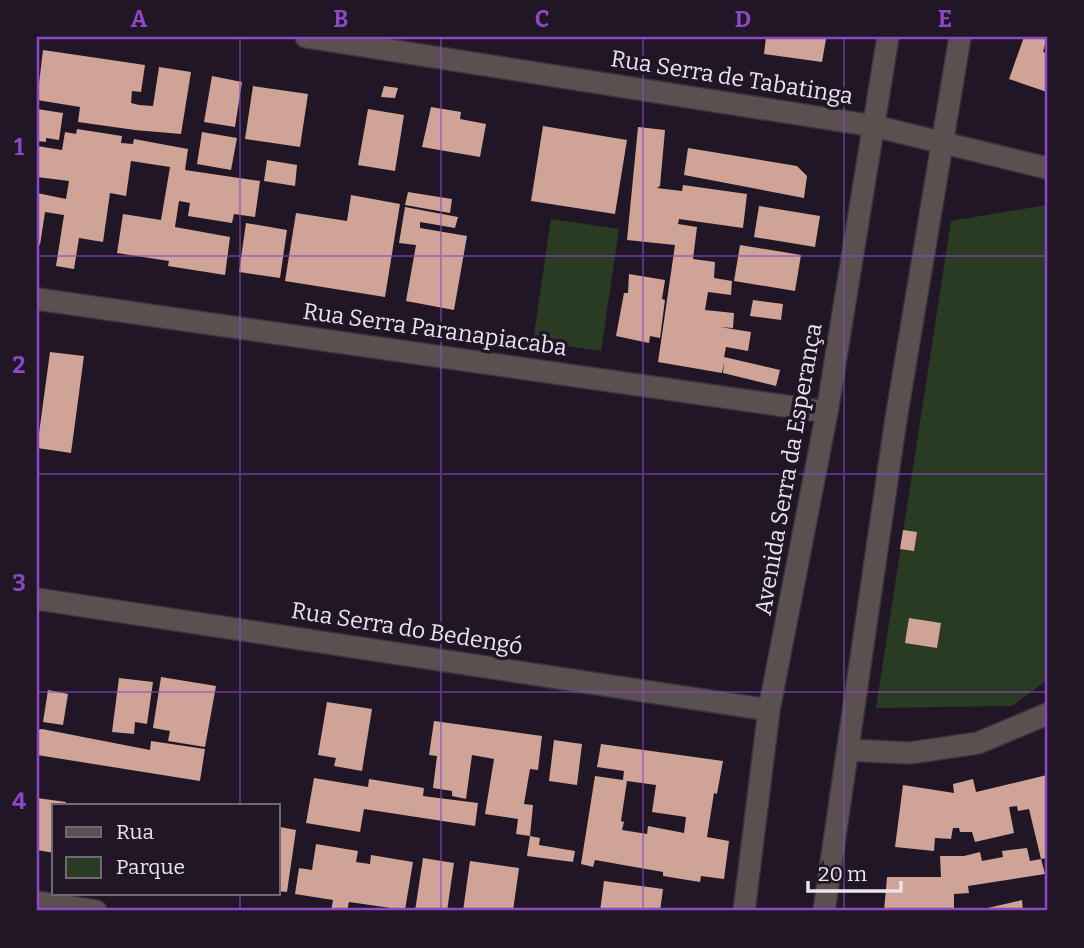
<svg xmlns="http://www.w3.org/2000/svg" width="1084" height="948" font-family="Bitter,serif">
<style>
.green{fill:#2a3b24}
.building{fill:#cfa396;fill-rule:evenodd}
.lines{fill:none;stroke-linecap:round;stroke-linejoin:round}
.minor-casing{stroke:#3c3341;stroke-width:24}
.minor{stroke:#5b5050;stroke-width:21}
.grid{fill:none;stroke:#8c48c6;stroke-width:2;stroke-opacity:0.55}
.labels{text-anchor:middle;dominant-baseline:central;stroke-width:7;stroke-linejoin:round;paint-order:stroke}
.street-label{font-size:23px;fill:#eae4ee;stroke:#201625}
.neatline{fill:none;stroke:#8c48c6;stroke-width:2.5}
.grid-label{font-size:23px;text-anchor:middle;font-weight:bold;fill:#8c48c6}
</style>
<rect width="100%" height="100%" fill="#201625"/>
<!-- green -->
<path class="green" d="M1047 205V680L1012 706 876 708 951 221Z
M551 219 619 229 601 351 533 341Z"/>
<!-- building -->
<path class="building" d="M766 37 826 39 822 62 764 54Z
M1024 37H1047L1043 52 1047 53V92L1009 79Z
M43 50 145 65 141 92 132 91 131 103 139 105 153 106 159 67 191 72 181 134 135 130 78 122 80 107 37 100Z
M212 76 242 82 235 127 204 122Z
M253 86 308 94 300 147 245 139Z
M384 86 398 88 395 98 381 97Z
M431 107 461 112 460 119 486 124 480 157 422 147Z
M37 109 63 113 59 140 46 138V142L37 141Z
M368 109 404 115 395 171 358 165Z
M543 126 627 140 615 214 531 201Z
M638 127 665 130 660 186 657 188 682 191 683 185 747 194 743 228 679 219 678 224 697 227 693 259 715 262 714 278 732 281 731 295 708 292 705 310 734 313 733 328 720 327 751 332 748 351 726 347 724 357 780 370 776 386 723 373 724 362 722 373 658 362 675 245 627 240Z
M77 129 122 136 121 143 133 144 134 139 188 149 185 170 260 181 255 217 234 214 232 223 188 216 190 203 179 201 175 227 230 237 225 275 168 266 169 261 117 253 123 214 161 220 170 167 131 161 126 196 110 193 103 242 79 238 74 269 56 266 64 215 45 212 40 245 37 244V193L66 199 69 181 37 177V146L62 150 65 132 76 134Z
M202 132 237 138 231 170 197 164Z
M688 148 797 166 807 176 804 198 684 175Z
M267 160 297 165 295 186 264 181Z
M408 192 452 199 450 213 405 205Z
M351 195 400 204 385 297 285 281 296 213 347 221Z
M759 206 820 216 815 247 754 237Z
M405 207 458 217 455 228 420 222V228L467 236 454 310 406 301 416 245 399 243Z
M246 223 287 230 280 278 239 272Z
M740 245 801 255 795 291 734 281Z
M629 274 665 280 662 299 665 300 660 338 650 336 649 343 616 336 624 293H628Z
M753 300 783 304 781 320 750 316Z
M50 352 84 356 71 453 37 448Z
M903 530 917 532 914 551 900 549Z
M909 618 941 623 937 648 905 643Z
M161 677 216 686 205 747 168 741 170 731 153 728Z
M119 678 153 682 147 724 135 722 134 734 112 732Z
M48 690 68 694 63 725 43 722Z
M327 702 372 709 362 771 334 766 336 758 318 755Z
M434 721 542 736 538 770 530 769 524 804 533 805 530 836 516 834 518 819 485 814 494 759 472 755 466 799 452 796V791L433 788 437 756 429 755Z
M42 729 150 750 151 741 205 749 200 781 37 755V730Z
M554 740 582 744 577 785 549 781Z
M601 744 723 761 717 794 714 793 707 837 729 841 724 879 701 876 700 882 663 876V872L595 860 593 867 581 864 595 776 623 780 624 771 597 767ZM627 781 656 785 652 812 686 817 684 833 648 826 647 834 622 830 624 822 621 821Z
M1047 775V858L1041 859 1029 809 1018 811 1017 806 1009 807 1014 833 975 842 972 832H960L959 828H953L951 839 935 838 934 851 895 847 903 785 954 793 953 784 973 779 976 792Z
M314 778 368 787 369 779 424 788 423 796 478 803 475 826 364 809 360 832 306 823Z
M37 798 66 802 65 806H54V853L37 850Z
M278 818H281L280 827 296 830 287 892 278 891Z
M530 836 540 838 539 845 575 851 573 862 527 856Z
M316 844 358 851 356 862 370 864 371 855 413 862 405 910 349 902 347 911H331L333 900 295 894 299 868 312 870Z
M1027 848 1030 861 1041 859 1045 874 968 886 969 893 954 894V911H884L887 877H941L940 856H964L980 852 982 861 1003 857 1002 851Z
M423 858 454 863 447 911H415Z
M470 861 519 868 513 911H463Z
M604 881 663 889 660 911H600Z
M1022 900 1023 911H980L979 910Z"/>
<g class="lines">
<!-- minor casing -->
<g class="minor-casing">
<path id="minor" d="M306 37 874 126 1047 168
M37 299 827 412
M37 599 769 710
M848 750 910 753 978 743 1047 714
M37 902 96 911
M744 911 769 710 827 412 888 37
M824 911 896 419 960 37"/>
</g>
<!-- minor -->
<use href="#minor" class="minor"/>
</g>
<!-- grid -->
<path class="grid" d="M240 37V806M441 37V911M643 37V911M844 37V911M37 256H1047M37 474H1047M37 692H1047M240 894V911"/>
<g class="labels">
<!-- street labels -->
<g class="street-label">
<text transform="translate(732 77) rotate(9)">Rua Serra de Tabatinga</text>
<text transform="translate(435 329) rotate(8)">Rua Serra Paranapiacaba</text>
<text transform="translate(788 469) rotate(-80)">Avenida Serra da Esperança</text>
<text transform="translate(407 628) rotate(9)">Rua Serra do Bedengó</text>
</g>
</g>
<!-- border -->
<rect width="1084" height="948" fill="none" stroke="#201625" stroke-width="77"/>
<!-- legend -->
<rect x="52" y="804" width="228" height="91" fill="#201625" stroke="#716875" stroke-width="2"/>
<rect x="66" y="827" width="35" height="10" fill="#5b5050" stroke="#716875" stroke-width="2"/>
<text x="116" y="839" font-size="21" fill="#eae4ee">Rua</text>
<rect x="66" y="857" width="35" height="21" fill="#2a3b24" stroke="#716875" stroke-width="2"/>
<text x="116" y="874" font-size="21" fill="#eae4ee">Parque</text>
<!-- scale -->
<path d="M808 881v10h93v-10" fill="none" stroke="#eae4ee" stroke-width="3.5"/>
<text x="818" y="881" font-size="21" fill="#eae4ee" stroke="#201625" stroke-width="5" paint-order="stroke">20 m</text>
<rect x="38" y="38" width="1008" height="871" class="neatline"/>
<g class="grid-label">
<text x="139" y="27">A</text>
<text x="341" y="27">B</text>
<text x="542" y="27">C</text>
<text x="743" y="27">D</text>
<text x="945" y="27">E</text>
<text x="19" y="155">1</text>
<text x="19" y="373">2</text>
<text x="19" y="591">3</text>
<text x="19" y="809">4</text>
</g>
</svg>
